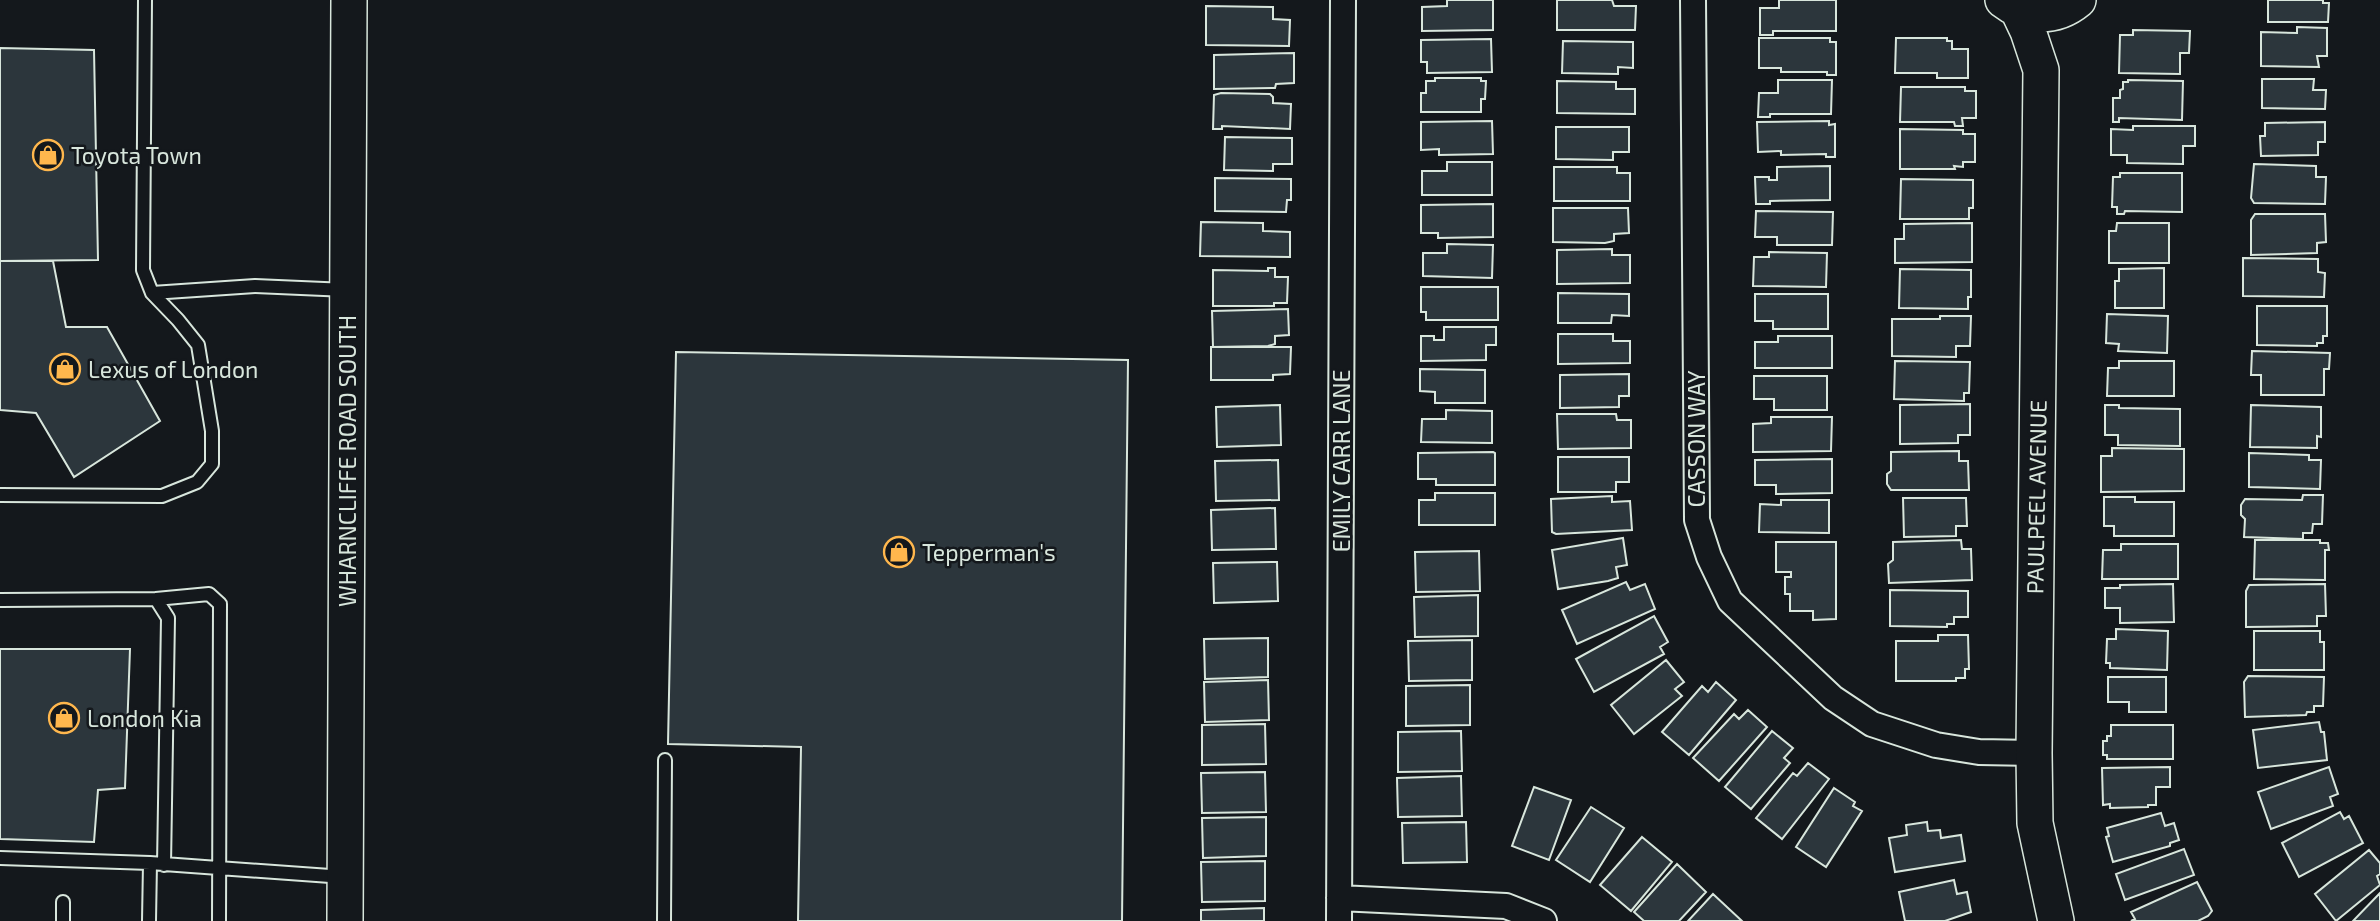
<svg xmlns="http://www.w3.org/2000/svg" width="2380" height="921" font-family="'Exo 2',sans-serif">
<style>
.building{fill:#2c363c;stroke:#d8e6dc;stroke-width:2}
.lines{fill:none;stroke-linecap:round;stroke-linejoin:round}
.lane-casing{stroke:#d8e6dc;stroke-width:16}
.street-casing{stroke:#d8e6dc;stroke-width:28}
.secondary-casing{stroke:#d8e6dc;stroke-width:38}
.lane{stroke:#14181c;stroke-width:12}
.street{stroke:#14181c;stroke-width:24}
.secondary{stroke:#14181c;stroke-width:35}
.labels{text-anchor:middle;dominant-baseline:central;stroke-width:5;stroke-linejoin:round;paint-order:stroke}
.poi-label{font-size:23px;fill:#d8e6dc;stroke:#14181c;text-anchor:start}
.street-label{font-size:23px;fill:#d8e6dc;stroke:#14181c}
</style>
<rect width="100%" height="100%" fill="#14181c"/>
<!-- building -->
<path class="building" d="M1447 0H1493V30L1422 31V7L1447 6Z
M1557 0H1612L1614 6H1636L1635 30H1557Z
M1779 0H1836V31H1773V35H1760V8H1779Z
M2268 0H2323V3H2329L2328 22H2268Z
M1206 6 1273 7V19L1290 20 1289 46 1206 45Z
M2297 27 2327 28V56H2317L2319 67 2261 66V32L2297 33Z
M2133 30 2190 31 2189 53H2180V74L2119 73 2120 35H2133Z
M1759 38H1830V42H1836V75H1827V72H1781V68H1759Z
M1896 38H1947V41H1952V49H1968V78H1937V73H1895Z
M1491 39 1492 72 1427 73V62H1421V40Z
M1563 41 1633 42V68L1618 67V74L1562 73Z
M0 48 94 50 98 260 0 261Z
M1294 53V83L1276 84 1275 88 1214 89V55Z
M1435 78H1481V81H1486L1485 99H1481V112H1421V93H1426V81H1435Z
M2262 79H2314L2313 90H2326L2325 109 2262 108Z
M1778 80H1832L1831 114H1770V117H1758L1759 93H1778Z
M2128 80 2183 81 2182 120 2119 118V122H2113V98H2120V90L2123 89V82H2128Z
M1557 81 1616 82V89H1635V114L1557 113Z
M1901 87H1965V91H1976V118H1962L1963 126H1955L1954 122H1900Z
M1221 93 1270 94 1273 97V103L1291 104 1290 129 1222 126V129H1213L1214 95Z
M1492 121 1493 154 1439 155V149L1421 150V122Z
M1829 121V125L1835 124V157H1826V154L1781 155V151L1758 152 1757 122Z
M2325 122V142H2318V155L2261 156 2260 136H2265V123Z
M2133 126H2195V146H2183V164L2127 163V155H2111V129L2133 130Z
M1556 127H1629V152H1613V160L1556 159Z
M1900 129 1963 130V134H1975V162H1963V167L1954 166 1955 169H1900Z
M1225 137 1292 138V164H1273V171L1224 170Z
M1447 162H1492V195H1422V171H1447Z
M2254 164 2316 166V177H2326L2325 204 2254 203 2251 198Z
M1830 166V200L1770 201V204H1756L1755 177H1769V180H1777V167Z
M1554 167H1617V173H1630V201H1554Z
M2120 173H2182V212L2125 211 2124 214H2117V207H2112L2113 177H2120Z
M1215 178 1291 179V200H1287L1286 212 1215 211Z
M1901 179 1973 180V208H1969V219H1900Z
M1493 204V237L1438 238V233H1421V205Z
M1553 208H1628L1629 233 1614 234V241L1605 243 1553 242Z
M1756 211 1833 212 1832 245H1777V237H1755Z
M2255 214H2325L2326 242 2317 243V253L2251 255V220Z
M1201 222 1263 223V231L1290 232V257L1200 256Z
M1972 223V262L1895 263V239H1904V224Z
M2117 223H2169V263H2109V231H2116Z
M1447 244 1493 245 1492 278 1423 276V253H1447Z
M1612 249V255H1630V283L1557 284V250Z
M1769 252 1827 253 1826 287 1753 286 1754 257H1769Z
M2243 258 2318 259V272L2325 273 2324 297 2243 296Z
M0 261H53L66 327H107L160 421 74 477 36 413 0 410Z
M1268 268H1275V277H1288L1287 303H1274V306H1213V270L1268 271Z
M2164 268V308H2115V281H2119V269Z
M1900 269 1971 270V297H1968V309L1899 308Z
M1421 287H1498V320H1426V312H1421Z
M1558 293 1629 294V316L1612 315 1611 323H1558Z
M1755 294H1828V329H1773V321H1755Z
M2257 306H2327V336H2323V343H2317V346L2257 345Z
M1288 309 1289 335 1275 336V344L1268 346 1213 347 1212 311Z
M2107 314 2168 316 2167 353 2118 351 2119 344 2106 343Z
M1940 316H1971L1970 346H1956V357L1892 356V319H1940Z
M1444 327H1496V345H1486V360L1421 361V336H1434V340H1444Z
M1558 334H1613V341H1630V363L1558 364Z
M1778 336H1832V368H1755V342H1778Z
M1211 347H1291L1290 374 1273 375V380H1211Z
M2252 351 2330 353 2329 369H2324V395H2261V375H2251Z
M676 352 1128 360 1122 921H798L801 747 668 744Z
M1895 361 1970 362 1969 393H1964V401L1894 399Z
M2119 361H2174V396H2107L2108 368H2119Z
M1420 369 1485 370V403H1435V392L1420 391Z
M1629 374V396H1619V407L1560 408V375Z
M1754 376H1827V410H1774V399H1754Z
M1970 404V435H1958V443L1900 444V405Z
M1280 405 1281 445 1217 447 1216 407Z
M2105 405H2119V408L2180 409V446L2118 445V435H2105Z
M2251 405 2321 407V437L2317 436V448L2250 447Z
M1446 410 1492 411V443L1421 442 1422 419H1446Z
M1557 414H1616L1617 420H1631V448L1558 449Z
M1771 417H1832L1831 451 1753 452V424L1771 423Z
M2112 448 2184 449V491L2101 492V456H2112Z
M1959 451V461H1968L1969 490H1891L1887 484V474L1891 471V452Z
M1493 452 1495 453V485H1436V479H1418V453Z
M2249 453 2309 455V460H2321L2320 489 2249 487Z
M1558 457H1629V482H1616V492H1558Z
M1832 459V493L1776 494V485H1755V460Z
M1278 460 1279 500 1216 501 1215 461Z
M1435 493H1495V525H1419V500H1435Z
M2303 495H2323L2322 524H2313L2312 533H2303V539L2244 537 2245 519 2241 515V505L2245 499 2302 500Z
M1612 496V502L1630 501 1632 530 1556 534 1552 532 1551 499Z
M2104 497H2135V502H2174V536H2114V526H2104Z
M1903 498H1966L1967 526H1956V536L1904 537Z
M1781 500H1829V533L1759 532 1760 504 1781 505Z
M1275 508 1276 549 1212 550 1211 510Z
M1623 538 1627 565 1616 567 1618 578 1608 581 1558 589 1552 550Z
M1961 540 1962 549H1971L1972 580 1889 583 1888 564 1893 560V542Z
M2255 540H2320V543H2328L2329 550H2325V580L2254 579Z
M1776 542H1836V619L1813 620V611H1790V594H1785V577H1791V572H1776Z
M2121 544H2178V579H2102L2103 550H2121Z
M1479 551 1480 591 1416 592 1415 552Z
M1277 562 1278 601 1214 603 1213 563Z
M1626 582 1630 590 1645 584 1655 609 1577 644 1562 610Z
M2173 584 2174 622 2120 623V608H2105V588H2120V585Z
M2325 584 2326 616H2317V626L2246 627V591L2249 585Z
M1890 590 1968 591V617H1954V624H1947V627L1890 626Z
M1478 595V636L1415 637 1414 597Z
M1654 616 1668 642 1660 647 1664 654 1594 692 1576 659Z
M2116 629 2168 631 2167 670 2110 668V663H2106L2107 639H2116Z
M2254 631H2320V642H2324V670H2254Z
M1938 635H1968L1969 669H1965V678H1956V681H1896V641H1938Z
M1268 638V677L1205 679 1204 639Z
M1472 640V680L1409 681 1408 641Z
M0 649H130L125 788 98 790 94 842 0 839Z
M1666 660 1684 682 1675 689 1682 696 1634 734 1611 705Z
M2248 676 2324 677 2323 706H2314V712H2307L2306 715 2245 717 2244 682Z
M2108 677H2166V712H2129V702H2108Z
M1268 680 1269 720 1205 722 1204 682Z
M1716 682 1736 700 1689 755 1662 732 1702 686 1708 692Z
M1470 685V725L1406 726V686Z
M1748 710 1767 727 1719 781 1693 758 1734 714 1739 719Z
M2319 722 2321 732H2324L2327 760 2258 768 2253 730Z
M1265 724 1266 764 1202 765V725Z
M2111 725H2173V759H2107V755H2103V741H2107V736H2111Z
M1461 731 1462 771 1398 772V732Z
M1772 731 1793 748 1784 758 1790 763 1751 809 1725 787Z
M1808 763 1829 779 1782 839 1756 818 1793 773 1797 776Z
M2170 767V787H2156V805H2148V807L2110 808V804L2103 805 2102 768Z
M2329 767 2338 794 2330 797 2333 806 2271 829 2258 792Z
M1265 772 1266 812 1202 813 1201 773Z
M1461 776 1462 816 1398 817 1397 778Z
M1534 787 1571 800 1549 860 1512 846Z
M1834 788 1855 802 1853 806 1862 811 1826 867 1796 847Z
M1591 807 1624 828 1590 882 1556 860Z
M2340 812 2344 819 2349 816 2363 843 2299 877 2282 843Z
M2161 813 2165 826 2174 823 2179 840 2170 843V846L2113 862 2106 837 2109 836 2107 828Z
M1266 817V856L1203 858 1202 818Z
M1466 822 1467 862 1403 863 1402 823Z
M1927 822 1928 831 1940 830 1941 838 1961 835 1965 861 1895 872 1889 838 1907 835 1906 825Z
M1642 837 1672 862 1631 911 1600 885Z
M2184 849 2194 875 2125 900 2116 874Z
M2369 850 2380 863V874L2377 876 2380 885 2336 921 2315 894Z
M1265 861V901L1202 902 1201 862Z
M1677 864 1706 892 1679 921H1644L1634 912Z
M1954 880 1957 894 1967 892 1971 912 1945 921H1905L1899 892Z
M2197 882 2212 911 2208 916 2198 921H2131L2135 919 2131 912Z
M2380 893V921H2353Z
M1713 894 1742 921H1688Z
M1264 908V921H1201V910Z"/>
<g class="lines">
<!-- lane casing -->
<g class="lane-casing">
<path id="lane" d="M152 293 255 286 347 290
M0 495 162 496 197 482 212 464V431L198 345 178 320 152 293 143 270 145 0
M156 599 209 594 220 604 219 921
M0 600 156 599 168 618 164 865
M0 858 150 863 344 877
M63 921V902
M149 921 150 863
M664 921 665 760"/>
</g>
<!-- street casing -->
<g class="street-casing">
<path id="street" d="M1693 0 1697 520 1709 557 1730 601 1833 698 1872 724 1936 745 1979 752 2034 753
M1339 898 1506 906 1544 921
M1339 921 1343 0"/>
</g>
<!-- secondary casing -->
<g class="secondary-casing">
<path id="secondary" d="M2003 0C2026 18 2055 19 2078 0
M2018 10 2028 31 2041 70 2034 753 2035 823 2056 921
M345 921 349 0"/>
</g>
<!-- lane -->
<use href="#lane" class="lane"/>
<!-- street -->
<use href="#street" class="street"/>
<!-- secondary -->
<use href="#secondary" class="secondary"/>
</g>
<!-- icons -->
<defs>
<g id="shop-ring" transform="scale(1.575)"><circle r="9.5" fill="#14181c" stroke="#ffb74d" stroke-width="1.5"/><path d="M-5-2.5h2.3a2.7 3.5 0 0 1 5.4 0H5L5.5 6h-11ZM-1.5-2.5h3a1.5 2.3 0 0 0-3 0Z" fill="#ffb74d"/></g>
</defs>
<g fill-rule="evenodd">
<use href="#shop-ring" x="48" y="155"/>
<use href="#shop-ring" x="65" y="369"/>
<use href="#shop-ring" x="899" y="552"/>
<use href="#shop-ring" x="64" y="718"/>
</g>
<g class="labels">
<!-- poi labels -->
<g class="poi-label">
<text x="71" y="155">Toyota Town</text>
<text x="88" y="369">Lexus of London</text>
<text x="922" y="552">Tepperman's</text>
<text x="87" y="718">London Kia</text>
</g>
<!-- street labels -->
<g class="street-label">
<text transform="translate(1696 439) rotate(-90)">CASSON WAY</text>
<text transform="translate(347 461) rotate(-90)">WHARNCLIFFE ROAD SOUTH</text>
<text transform="translate(1341 461) rotate(-90)">EMILY CARR LANE</text>
<text transform="translate(2036 497) rotate(-89)">PAULPEEL AVENUE</text>
</g>
</g>
</svg>
